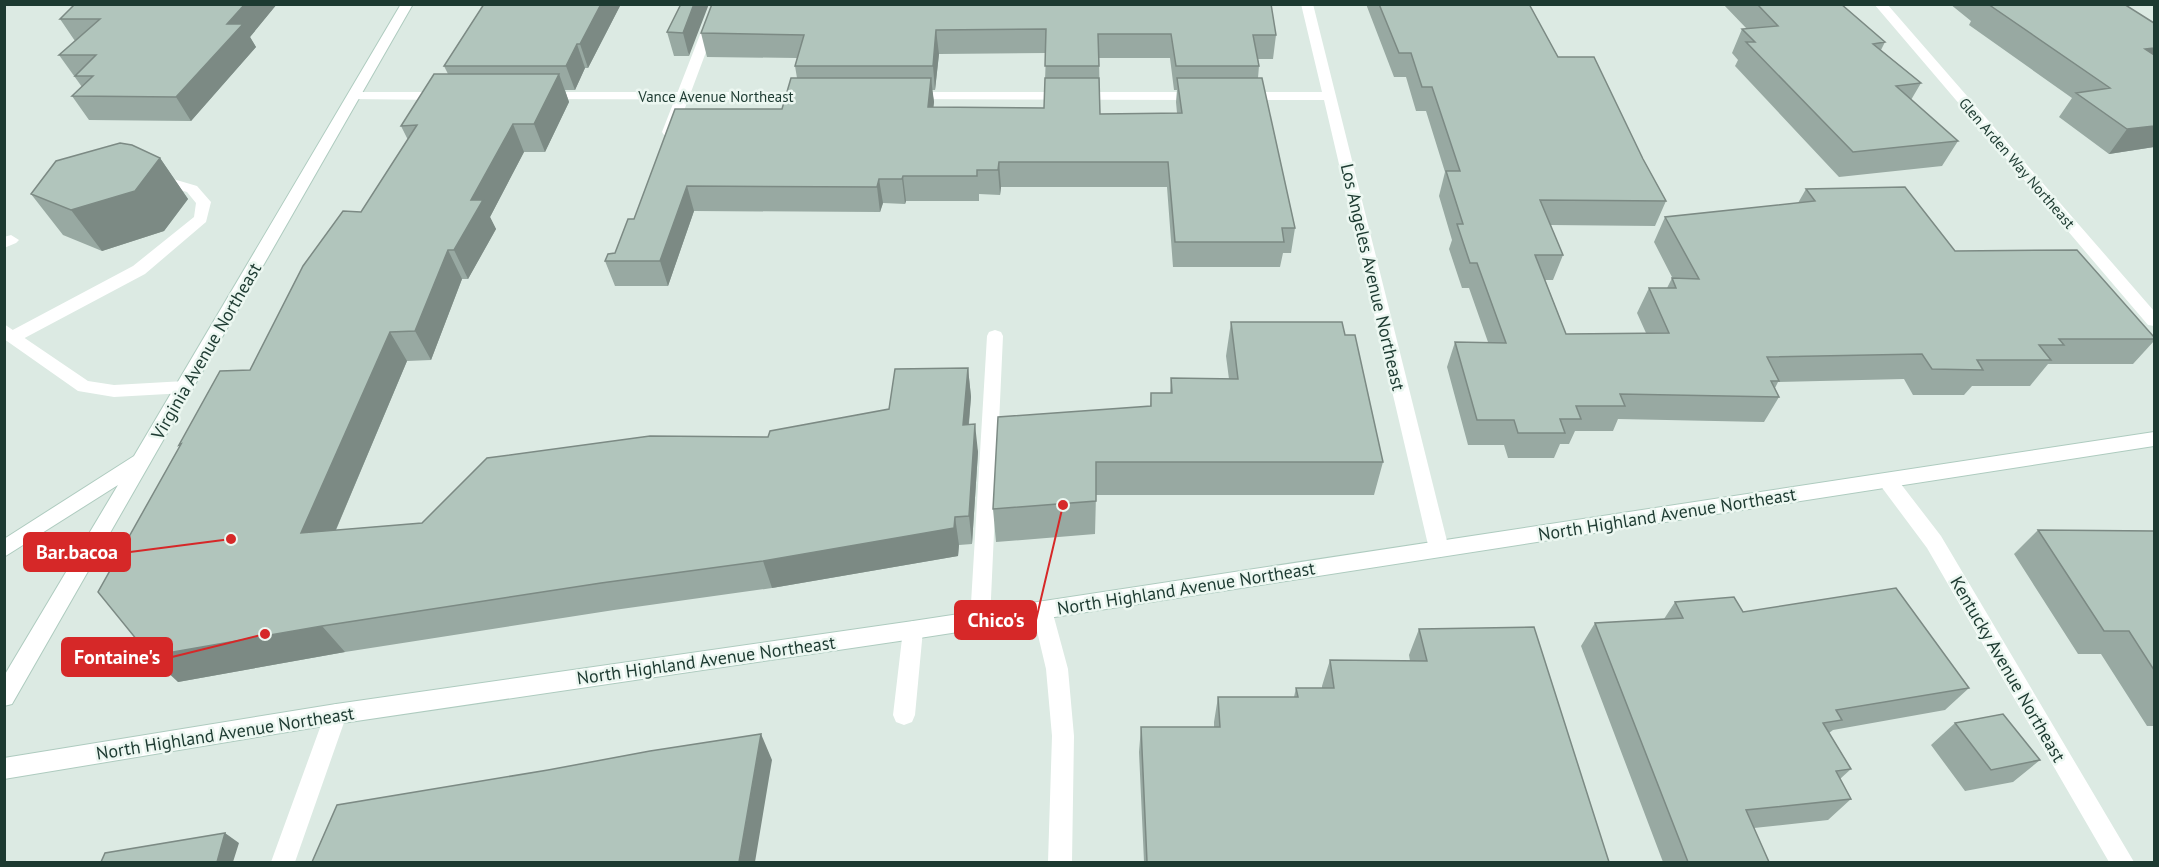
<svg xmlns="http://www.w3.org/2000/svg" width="2159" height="867" font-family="'PT Sans',sans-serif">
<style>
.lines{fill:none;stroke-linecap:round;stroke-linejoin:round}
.secondary-casing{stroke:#aecbbf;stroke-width:2}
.lane{fill:#fff;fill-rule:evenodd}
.street{fill:#fff;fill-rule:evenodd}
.secondary{fill:#fff;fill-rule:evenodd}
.wall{fill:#98a9a2;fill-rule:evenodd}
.shaded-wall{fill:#7c8a84}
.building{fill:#b1c5bc;stroke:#7c8a84;stroke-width:1.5}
.labels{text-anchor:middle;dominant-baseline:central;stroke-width:5;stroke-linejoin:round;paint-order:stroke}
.far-street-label{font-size:15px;fill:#1d3a31;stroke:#ecf7f1}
.street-label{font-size:18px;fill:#1d3a31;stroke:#ecf7f1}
.leader{fill:none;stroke:#d62828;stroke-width:2}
.callout-dot{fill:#d62828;stroke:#ecf7f1;stroke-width:2}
.callout{fill:#d62828;stroke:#d62828;stroke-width:2}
.callout-label{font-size:20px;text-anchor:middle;font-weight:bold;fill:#fff}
</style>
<rect width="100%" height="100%" fill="#dceae3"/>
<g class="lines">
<!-- secondary casing -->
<g class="secondary-casing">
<path id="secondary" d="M401 4H413L12 704 4 706V676L118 485 4 557V539L134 456Z
M2154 432V446L913 639 336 724 4 779V758L336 704 913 621Z"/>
</g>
<!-- lane -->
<path class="lane" d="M712 4H724L676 132 669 136 664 135 662 132Z
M156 174 197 186 211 202 206 222 145 274 19 341H7L5 337 7 333 133 266 194 217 196 203 187 192 151 181 149 178 151 175Z
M11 235 19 240 16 243 4 248V237Z
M995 330 1001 332 1003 336 990 620 987 626 980 629 973 626 970 620 987 336 989 332Z
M913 621 920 624 923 630 915 715 912 722 904 725 896 722 893 715 903 630 906 624Z
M336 704 344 707 347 714 295 862H271L325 714 328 707Z"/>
<!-- street -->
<path class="street" d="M1301 4H1313L1449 549 1446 555 1439 557 1432 555 1429 549 1324 100H1244L1237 96 1244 92H1322Z
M1874 4H1887L2154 311V326L2148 325Z
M354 92H442L449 96 442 100 349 99 347 96Z
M542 92H808L815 96 808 100 537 99 535 96Z
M908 92H1201L1208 96 1201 100 903 99 901 96 903 93Z
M4 324 88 381 114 385 185 381 191 383 194 387 191 391 185 393 114 397 78 391 4 339Z
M1887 473 1894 475 1941 536 2134 862H2109L1927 548 1880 485 1878 480 1880 475Z
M1042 601 1049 604 1052 610 1068 669 1074 736 1072 862H1048L1052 736 1046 669 1032 610 1035 604Z"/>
<!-- secondary -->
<use href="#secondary" class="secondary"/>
</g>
<!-- wall -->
<path class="wall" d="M75 4H277L250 37 256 47 191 121 89 120 72 96 82 87 59 55 75 41 60 19Z
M621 4 588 68H585L575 90H565L569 102 545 152H524L490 217 496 229 468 279H462L431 360 407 361 336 530 422 523 768 437 889 409 968 368 971 397 969 424 978 452 972 544 959 545 958 556 772 588 614 610 345 652 178 682 181 446 179 445 250 370 361 212 408 140 401 126 448 74 444 66Z
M681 4 689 56H674L667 32Z
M712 4 1276 35 1273 59H1258L1259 66 1258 78 1295 228 1291 253H1283L1280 267H1173L1167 187H1001L1000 195 979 194V201H906L905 204 883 203 880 212 694 211 668 286H615L605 261 615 253 634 219 782 109 797 78 795 66 797 58 707 57 701 33ZM1046 53 1044 108 933 107 934 102 932 90H935L939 54ZM1099 58H1170L1174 90H1177L1176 102 1177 113 1100 114Z
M1366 4H1529L1558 57 1643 159 1666 201 1655 226 1550 225 1563 255 1553 280H1545L1566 334 1646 333 1637 313 1649 288H1667L1672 278 1673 279 1654 242 1665 217 1798 203 1806 189 1955 251 2154 337V341L2133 364H2048L2030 386H1972L1964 395H1913L1904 379 1778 382 1775 388 1779 397 1764 422 1618 419 1613 431H1575L1569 444H1560L1554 458H1508L1504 445H1468L1447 367 1455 342H1488L1469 288H1462L1449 249 1452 240 1439 196 1445 172 1426 111H1416L1406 77H1394Z
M1723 4H1843V6L1885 42 1881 50 1921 83 1911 100 1958 141 1942 166 1839 177 1735 66 1738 60 1732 53 1742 29H1747Z
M1950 4H2124L2154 23V147L2109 154 2059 117 2072 98 1969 25 1971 21Z
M160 158 188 199 164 231 102 251 63 235 31 194Z
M1231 322 1345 335 1383 462 1374 495H1096L1095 534 996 542 993 509 1150 406 1151 393H1170L1171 378 1229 379 1226 356Z
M2038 530 2154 531V726H2147L2101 654H2078L2014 554Z
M1675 602 1743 612 1969 688 1945 710 1833 730 1829 733 1851 769 1840 779 1851 799 1828 820 1754 828 1769 862H1663L1581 646 1595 623 1664 619Z
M1419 629 1609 862H1144L1139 752 1141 727H1214V722L1218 697H1294L1296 688H1322V686L1330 660 1410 661 1409 655Z
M1955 723 2040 760 2013 782 1965 791 1931 745Z"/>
<!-- shaded-wall -->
<path class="shaded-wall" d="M245 4H277L250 37 256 47 191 121 176 97 227 24Z
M601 4H621L588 68 580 44Z
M694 4H709L689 56 683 33Z
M936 30 939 54 935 90 933 66Z
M577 44 585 68 575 90 566 66Z
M2154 48V69L2145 49Z
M559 74 569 102 545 152 534 124Z
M931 78 934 102 931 132 928 107Z
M513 124 524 152 490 217 496 229 468 279 454 250 471 200Z
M2154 126V147L2109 154 2127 129Z
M160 158 188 199 164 231 102 251 71 210Z
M999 162 1001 187 1000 195 998 170Z
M903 176 906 201 905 204 902 179Z
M879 179 883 203 880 212 877 187Z
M687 186 694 211 668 286 660 261Z
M448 250 462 279 431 360 415 331Z
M390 332 407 361 323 560 301 533Z
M968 368 971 397 966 453 963 425Z
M975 424 978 452 972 544 969 516Z
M955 517 959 545 958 556 772 588 763 561Z
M322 626 345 652 178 682 150 656Z
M761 734 772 760 755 862H739Z
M225 833 239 843 233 862H217Z"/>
<!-- building -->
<path class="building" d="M75 4H245L227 24H243L176 97 72 96 93 76H75L96 55H59L100 19H60Z
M484 4H601L580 44H577L566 66H444Z
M681 4H694L683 33 667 32Z
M712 4H1271L1276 35H1253L1259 66H1176L1171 34H1098L1099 66H1045L1046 29 936 30 933 66H795L804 35 701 33Z
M1379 4H1529L1558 57H1594L1643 159 1666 201 1540 200 1563 255H1535L1566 334 1669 333 1649 288H1676L1672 278 1699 279 1665 217 1815 201 1806 189 1905 187 1955 251 2077 250 2154 337V339H2059L2064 345H2039L2051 360H1977L1983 370 1932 369 1922 354 1767 357 1779 381H1771L1779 397 1620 394 1625 406H1576L1581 419H1560L1565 433H1518L1514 420H1477L1455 342 1506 343 1477 263H1470L1457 224H1463L1446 171H1460L1432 87H1422L1411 53H1399Z
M1757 4H1841L1885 42 1873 44 1921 83 1896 86 1958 141 1853 152 1746 42H1755L1742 29 1778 26Z
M1988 4H2124L2154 23V48L2145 49 2154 55V126L2127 129 2076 93 2110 88Z
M434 74H559L534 124H513L471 200H483L454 250H448L415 331 390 332 301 533 422 523 487 458 650 436 768 437 770 431 889 409 895 369 968 368 963 425 975 424 969 516 955 517 954 528 763 561 601 583 322 626 150 656 98 592 181 444 179 445 220 371 250 370 303 266 343 211 361 212 417 125 401 126Z
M791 78H931L928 107 1044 108 1045 78H1099L1100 114 1182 113 1177 78H1262L1295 228H1282L1284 242H1175L1168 162H999L998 170H977V176H903L902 179H879L877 187 687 186 660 261H605L608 254 615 253 628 219H634L675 109H782Z
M120 143 132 145 160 158 135 191 71 210 31 194 56 161Z
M1231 322H1342L1345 335H1355L1383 462H1096V501L993 509 998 417 1151 406V393H1172L1171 378 1238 379Z
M2038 530 2154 531V670L2129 631H2104Z
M1896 588 1969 688 1836 710 1842 720 1823 723 1851 769 1836 771 1851 799 1746 810 1769 862H1688L1595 623 1683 618 1675 602 1734 597 1743 612Z
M1534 627 1609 862H1147L1141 727H1220L1218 697H1298L1296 688H1334L1330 660 1427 661 1419 629Z
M2003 714 2040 760 1991 770 1955 723Z
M761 734 739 862H312L337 805 548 770 650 751Z
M225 833 217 862H101L105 853Z"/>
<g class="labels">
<!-- far-street labels -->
<g class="far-street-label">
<text x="716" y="96">Vance Avenue Northeast</text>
<text transform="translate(2017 163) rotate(49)">Glen Arden Way Northeast</text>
</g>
<!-- street labels -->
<g class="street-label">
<text transform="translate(1373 277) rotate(77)">Los Angeles Avenue Northeast</text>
<text transform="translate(206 351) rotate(-60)">Virginia Avenue Northeast</text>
<text transform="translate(1667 514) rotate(-9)">North Highland Avenue Northeast</text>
<text transform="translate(1186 588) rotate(-9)">North Highland Avenue Northeast</text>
<text transform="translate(706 660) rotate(-8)">North Highland Avenue Northeast</text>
<text transform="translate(2008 669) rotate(60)">Kentucky Avenue Northeast</text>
<text transform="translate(225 733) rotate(-9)">North Highland Avenue Northeast</text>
</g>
</g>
<!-- callouts -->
<path class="leader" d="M231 539L130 552M1063 505L1036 620M265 634L172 657"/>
<g class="callout-dot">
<circle cx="231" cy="539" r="6"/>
<circle cx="1063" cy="505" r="6"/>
<circle cx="265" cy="634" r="6"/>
</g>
<g class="callout">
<rect x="24" y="533" width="106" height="38" rx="6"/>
<rect x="955" y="601" width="81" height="38" rx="6"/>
<rect x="62" y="638" width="110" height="38" rx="6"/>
</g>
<g class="callout-label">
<text x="77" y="559">Bar.bacoa</text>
<text x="996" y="627">Chico's</text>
<text x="117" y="664">Fontaine's</text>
</g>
<!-- border -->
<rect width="2159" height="867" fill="none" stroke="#1d3a31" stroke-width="12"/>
</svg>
